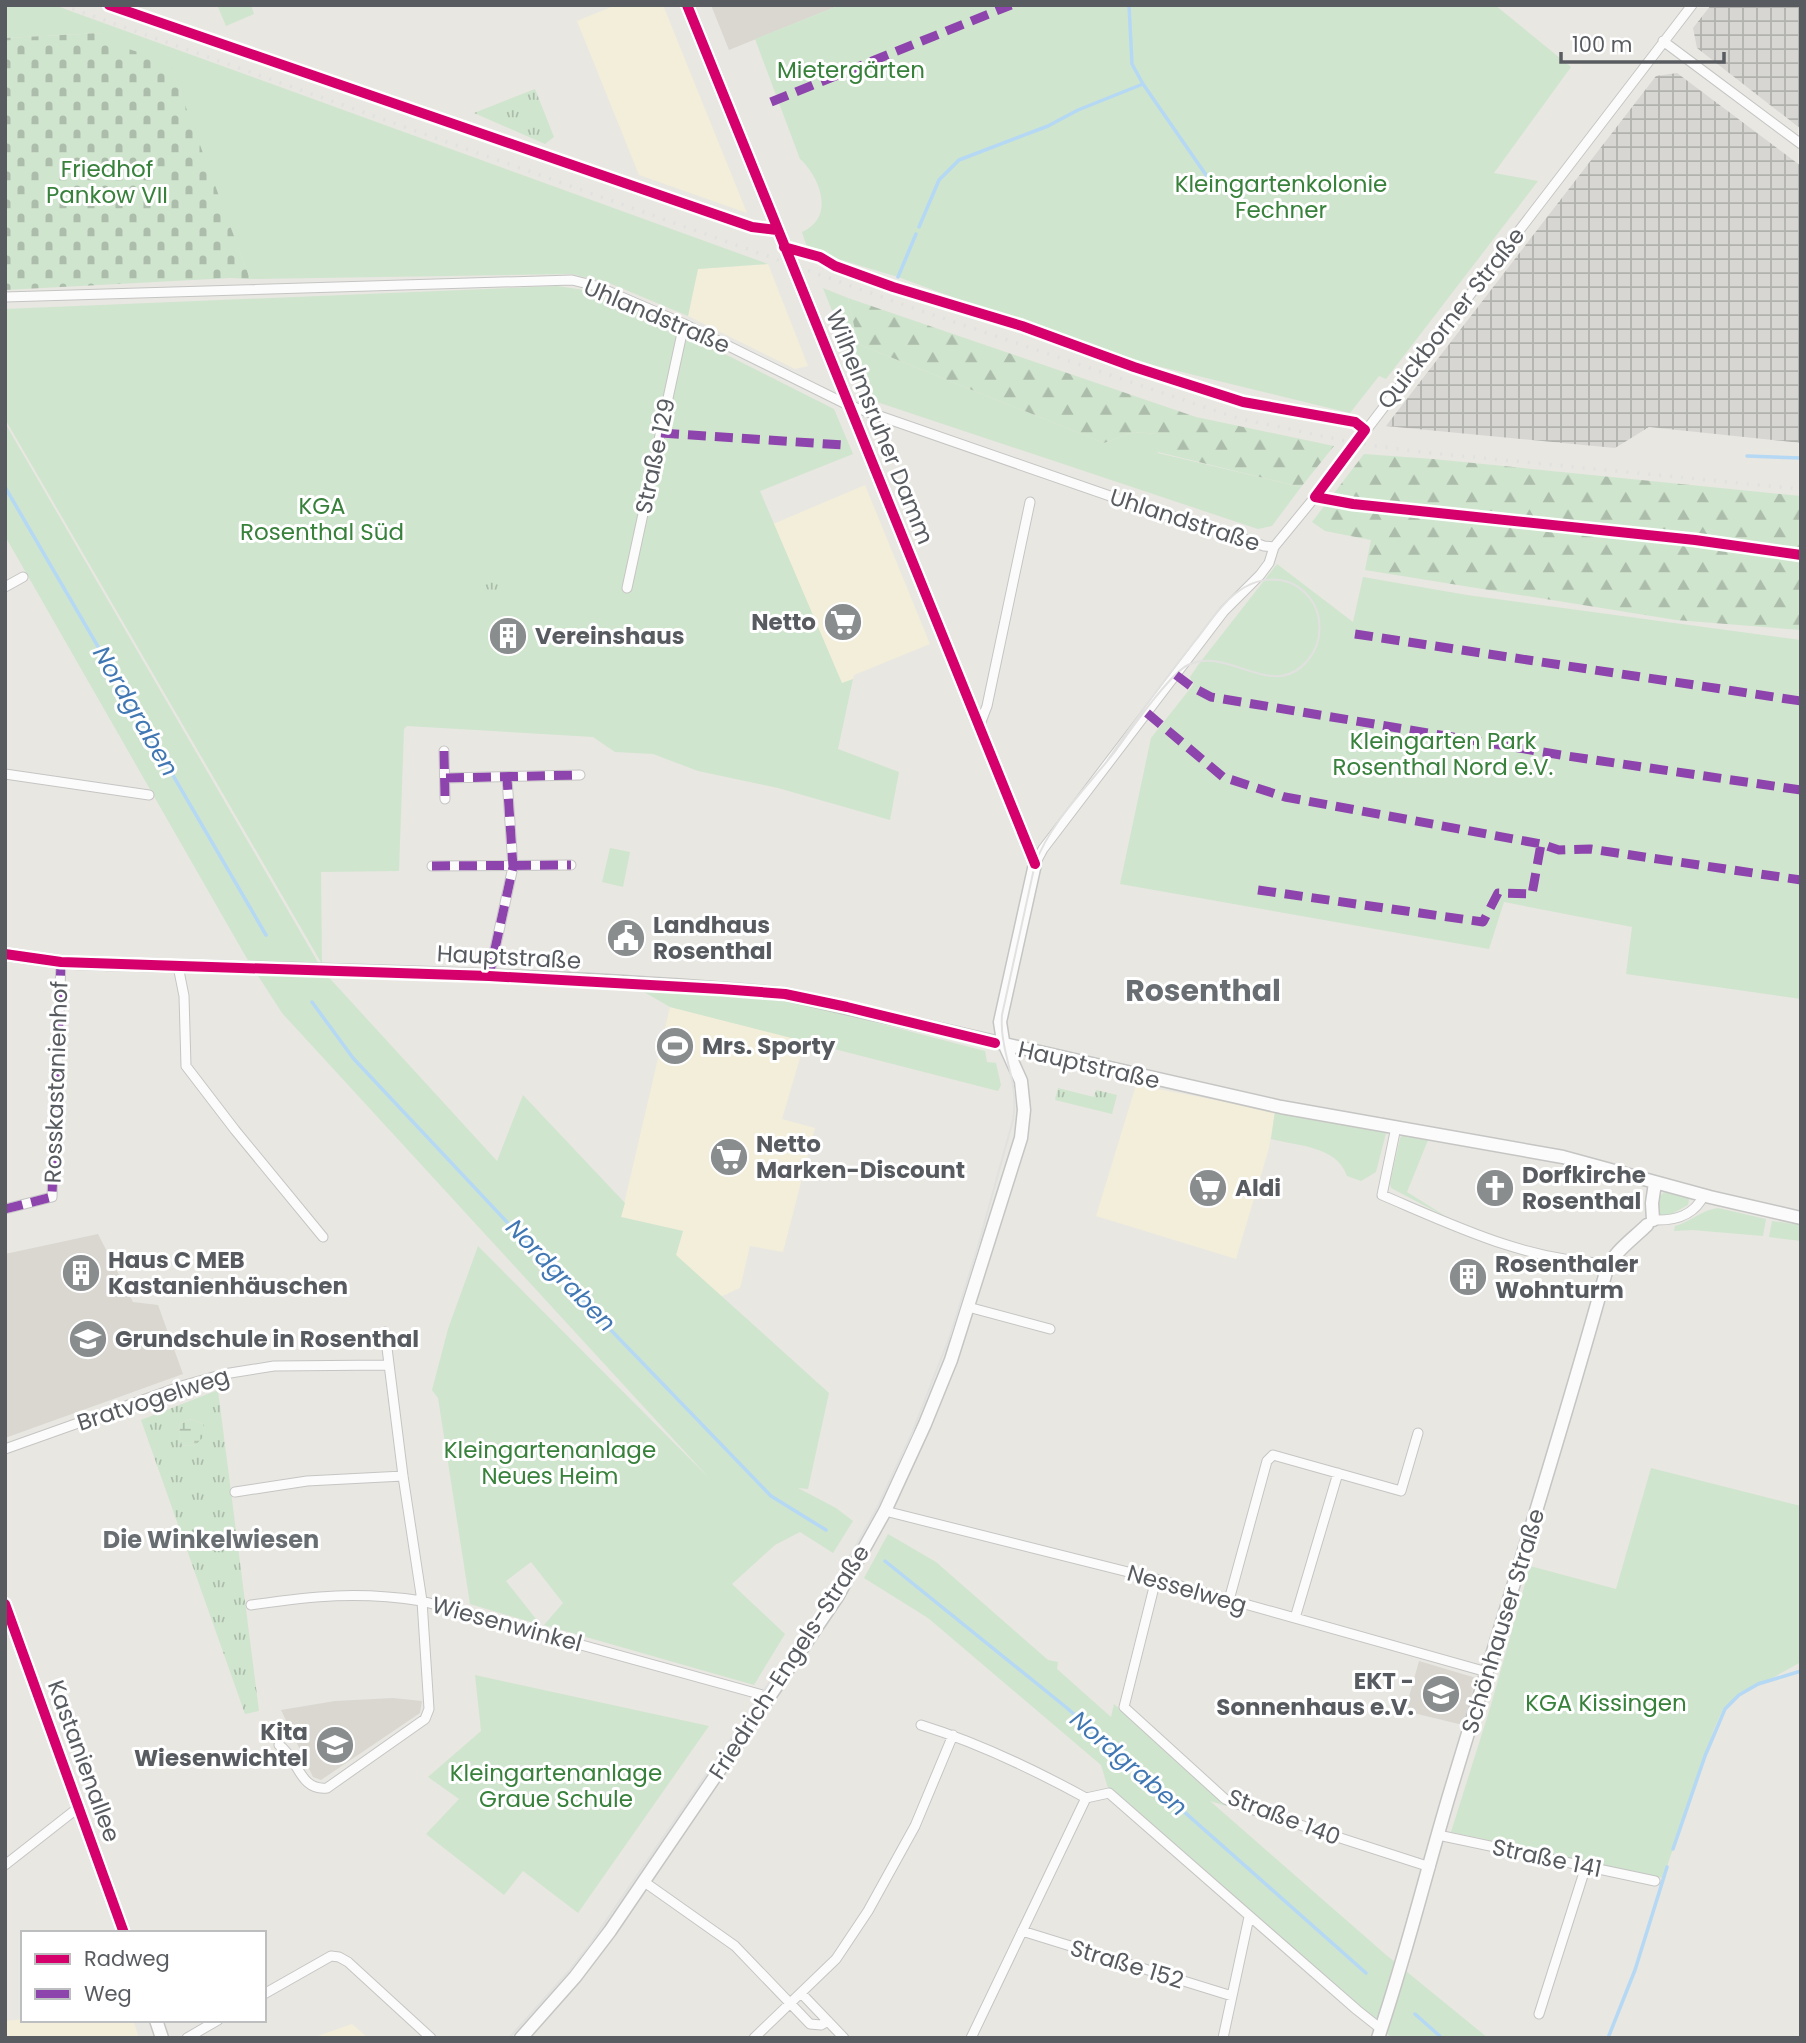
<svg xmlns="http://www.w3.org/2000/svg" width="1806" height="2043" font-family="Poppins,sans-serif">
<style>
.commercial{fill:#f3eeda}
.industrial{fill:url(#industrial-grid)}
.education{fill:#d9d7d0}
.green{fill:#d0e5ce}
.forest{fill:url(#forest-firs)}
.wetland{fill:url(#wetland-marsh)}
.cemetery{fill:url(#cemetery-stones)}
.park{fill:url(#park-tufts);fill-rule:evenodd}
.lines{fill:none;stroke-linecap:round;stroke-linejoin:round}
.stream{stroke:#b5d8f4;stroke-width:3.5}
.street-casing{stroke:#c5c5c4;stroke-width:11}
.secondary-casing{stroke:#c5c5c4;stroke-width:15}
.street{stroke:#fcfbfb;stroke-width:9}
.secondary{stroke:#fcfbfb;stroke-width:12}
.tram{stroke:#e1e1e0;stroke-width:2}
.rail{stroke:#e1e1e0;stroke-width:3.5;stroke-dasharray:2 9;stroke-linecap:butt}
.quiet{stroke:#8e44ad;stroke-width:9;stroke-dasharray:18 9;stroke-linecap:butt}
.cycleway-casing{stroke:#fff;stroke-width:15}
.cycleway{stroke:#d6006c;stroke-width:10}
.labels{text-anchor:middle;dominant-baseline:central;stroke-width:6;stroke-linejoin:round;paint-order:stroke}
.park-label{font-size:23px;fill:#37813b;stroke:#fff}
.street-label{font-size:23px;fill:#585c60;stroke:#fff}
.poi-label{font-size:23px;font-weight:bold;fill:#585c60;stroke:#fff;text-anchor:start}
.water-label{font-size:24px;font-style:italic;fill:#4178b4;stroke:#fff}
.neighbourhood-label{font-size:24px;font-weight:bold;fill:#696e72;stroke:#fff}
.district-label{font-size:30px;font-weight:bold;fill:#696e72;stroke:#fff}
</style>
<defs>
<pattern id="industrial-grid" width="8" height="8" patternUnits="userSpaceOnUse" patternTransform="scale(1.75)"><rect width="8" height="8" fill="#d7d6d2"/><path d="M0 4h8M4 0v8" fill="none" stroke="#b1b1ae"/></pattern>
<pattern id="forest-firs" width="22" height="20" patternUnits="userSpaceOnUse" patternTransform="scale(1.75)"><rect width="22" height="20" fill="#d0e5ce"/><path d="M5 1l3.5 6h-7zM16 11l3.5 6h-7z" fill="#acbdab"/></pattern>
<pattern id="wetland-marsh" width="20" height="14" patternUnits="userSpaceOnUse" patternTransform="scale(1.75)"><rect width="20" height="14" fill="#d0e5ce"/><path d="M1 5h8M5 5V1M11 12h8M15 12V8" fill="none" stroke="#acbdab"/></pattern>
<pattern id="cemetery-stones" width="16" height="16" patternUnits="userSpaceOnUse" patternTransform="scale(1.75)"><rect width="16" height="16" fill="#d0e5ce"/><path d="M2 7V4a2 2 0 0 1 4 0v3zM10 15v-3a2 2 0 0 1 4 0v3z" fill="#acbdab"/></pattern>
<pattern id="park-tufts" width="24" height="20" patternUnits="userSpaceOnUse" patternTransform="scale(1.75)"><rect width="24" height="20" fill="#d0e5ce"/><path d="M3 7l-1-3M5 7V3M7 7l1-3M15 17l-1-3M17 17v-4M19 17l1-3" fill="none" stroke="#acbdab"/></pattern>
</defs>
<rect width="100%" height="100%" fill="#e8e7e2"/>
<!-- commercial -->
<path class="commercial" d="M616 5H663L747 213 639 175 577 21Z
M768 264 808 366 795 369 688 316 698 269Z
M865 485 930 644 854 675 853 679 842 684 773 524Z
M670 1007 805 1041 782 1119 815 1128 783 1252 750 1246 740 1288 720 1297 676 1255 683 1231 621 1217Z
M1136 1085 1275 1111 1269 1148 1236 1259 1096 1216Z
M23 2019 133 2020 139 2038H8L5 2021Z
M352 2024 368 2038H312Z"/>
<!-- industrial -->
<path class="industrial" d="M1711 5H1801V129L1697 48 1693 28Z
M1677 73 1801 166V443L1649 427 1615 448 1386 426 1656 76Z"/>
<!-- education -->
<path class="education" d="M711 5H840L729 50Z
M98 1234 133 1302 158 1305 183 1374 5 1438V1254Z
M1419 1661 1476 1678 1463 1725 1405 1711Z
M393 1698 422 1701 420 1713 321 1780 313 1777 281 1710 335 1701Z"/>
<!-- green -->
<path class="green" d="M5 5H54L768 264 698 269 688 316 609 283 571 274 250 279 167 63 114 45 101 33 5 38Z
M222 5H251L254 14 226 26 218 7Z
M840 5H1495L1571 67 1494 173 1538 181 1386 379 1379 376 1350 413 1108 354 898 277 808 250 802 232C835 218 821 178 800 159L755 39Z
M557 286 591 291 691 337 834 409 853 454 760 491 842 683 853 679 838 749 899 772 890 820 778 788 698 771 653 754 615 752 593 737 407 726 404 729 399 871 321 872 322 964 5 419V309Z
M823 288 848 298 858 344 1104 443 1134 432 1157 434 1158 453 1301 487 1272 526 1258 529 877 402 864 392Z
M5 423 323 971 497 1161 523 1095 625 1203 621 1217 683 1231 676 1255 829 1393 808 1489 798 1488 836 1508 853 1521 833 1553 800 1532 775 1545 732 1584 785 1634 754 1685 544 1625 563 1603 531 1562 506 1581 536 1619 534 1623 470 1604 438 1398 432 1390 448 1329 478 1246 710 1479 282 1013 246 957 5 536Z
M1277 564 1353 622 1363 577 1467 595 1801 640V999L1626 974 1632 927 1504 902 1489 949 1120 884 1151 738 1193 685 1190 677 1198 665Z
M610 848 630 852 623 887 602 882Z
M644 992 778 999 839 1013 985 1051 987 1062 996 1063 1001 1085 998 1091 670 1007Z
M1275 1111 1386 1133 1376 1172 1361 1181 1347 1176C1337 1146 1298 1146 1271 1139Z
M1403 1134 1428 1140 1407 1192 1450 1219 1391 1188 1390 1183 1400 1138Z
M1664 1192 1686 1197 1689 1199 1688 1205 1668 1216H1661L1656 1209 1659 1197Z
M1718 1208 1766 1219 1763 1236 1692 1230 1674 1231 1675 1226C1690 1222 1702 1210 1718 1208Z
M1772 1221 1801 1225V1241L1769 1237Z
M1651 1468 1801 1506V1662L1731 1701 1723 1709 1714 1729 1663 1878 1451 1832 1491 1705 1530 1566 1616 1589Z
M888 1534 936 1562 1048 1660 1058 1662 1057 1669 1111 1717 1114 1704 1230 1807 1210 1801 1385 1954 1488 2038H1392L1108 1788 1101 1765 928 1618 864 1578Z
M475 1675 709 1726 578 1913 523 1871 504 1895 426 1834 459 1799 428 1777 481 1731Z"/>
<!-- forest -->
<path class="forest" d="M848 298 1196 417 1334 446 1301 487 1158 452 1156 434 1134 432 1104 443 858 344Z
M1364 454 1433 459 1801 496V630L1676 620 1365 570 1371 540 1325 531 1312 522Z"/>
<!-- wetland -->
<path class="wetland" d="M190 1419 203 1424 205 1436 195 1446 182 1445 179 1435 180 1424Z"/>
<!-- cemetery -->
<path class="cemetery" d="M101 33 116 45 169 62 250 279 230 278 5 290V38Z"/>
<!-- park -->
<path class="park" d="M535 89 554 137 545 144 474 113Z
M477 575 499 576V590L476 589Z
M1058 1088 1094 1097 1096 1090 1117 1095 1112 1114 1055 1100Z
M218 1390 259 1711 245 1714 141 1420ZM190 1419 203 1424 204 1436 195 1446 182 1445 179 1435 180 1424Z"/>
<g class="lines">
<!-- stream -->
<path class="stream" d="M1129 5 1132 64 1143 84 1215 188
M919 227 939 180 959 160 1048 126 1078 110 1143 84
M898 277 916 234
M1747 456 1801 458
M5 487 266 935
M312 1002 353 1058 522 1238 771 1496 826 1530
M885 1561 1067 1708 1366 1973
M1673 1849 1705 1756 1725 1709 1739 1695 1758 1684 1801 1671
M1415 2014 1442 2038
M1608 2038 1635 1970 1667 1867"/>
<!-- street casing -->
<g class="street-casing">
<path id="street" d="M1663 41 1801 144
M5 297 572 280 596 286 684 324 848 405 1156 512 1202 524 1264 546 1274 547
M5 587 23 577
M627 588 684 324
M979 727 987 706 1030 502
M444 751 445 799
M5 774 149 795
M446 778 580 775
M1035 864 1043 849 1224 611 1260 575 1269 563 1274 547 1315 497 1692 5
M432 866 571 865
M178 966 184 996 186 1066 235 1130 323 1237
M489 976 513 867 507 778
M1396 1127 1382 1195C1455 1226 1528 1262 1609 1263
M5 1209 52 1197 61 962
M1650 1222 1653 1220C1675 1221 1694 1216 1704 1195
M968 1307 1050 1329
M5 1449 185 1385 224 1374 274 1366 387 1365
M235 1492 307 1481 403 1476
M885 1511 1156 1579 1487 1672
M1156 1579 1124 1707 1225 1799 1254 1810 1430 1867
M1229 1600 1267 1461 1273 1455 1401 1491 1418 1433
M251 1605C313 1596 358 1591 422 1601L770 1697
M1295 1618 1338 1473
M921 1725C979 1743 1033 1769 1086 1798
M279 1745C299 1759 299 1791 327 1788L425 1719 429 1709 422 1601 403 1476 385 1332
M1438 1835 1655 1881
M5 1865 79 1807
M643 1881 735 1946 810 2024 821 2025 828 2021
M1022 1931 1232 1996
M801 1993 844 2038
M264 1994 331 1956 339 1957 348 1962 431 2038
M1539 2014 1586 1866
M187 2038 218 2020
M754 2038 836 1959 868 1911 915 1826 953 1735
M971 2038 1086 1798 1109 1793 1357 2010 1381 2029
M1223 2038 1249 1917"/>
</g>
<!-- secondary casing -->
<g class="secondary-casing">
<path id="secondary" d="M5 954 61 962C302 971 545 972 785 994L1281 1107 1563 1157 1710 1197 1801 1218
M1653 1220 1652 1203 1655 1183
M5 1604 124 1933
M156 2020 162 2038
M521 2038 575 1977 610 1931 837 1597 885 1511 925 1424 951 1360 1021 1138 1024 1110 1021 1081 1003 1041 1000 1022 1035 864 687 5
M1378 2038C1406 1956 1426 1872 1451 1789 1503 1617 1558 1446 1606 1272 1612 1253 1633 1239 1647 1225"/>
</g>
<!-- street -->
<use href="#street" class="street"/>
<!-- secondary -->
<use href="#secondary" class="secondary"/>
<!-- tram -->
<path class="tram" d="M509 2038 569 1971 590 1944 821 1607 877 1508 912 1433 950 1336 977 1250 1013 1120C1020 1081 999 1052 1002 1015L1035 864C1050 823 1086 788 1113 754 1128 734 1169 674 1188 665 1229 645 1272 703 1308 660 1317 649 1321 635 1319 620 1317 604 1306 590 1291 583 1276 577 1259 579 1245 587 1224 599 1210 622 1195 641 1164 680 1135 720 1107 761"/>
<!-- rail -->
<path class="rail" d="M62 5 916 309 1237 418 1355 443 1421 452 1801 489"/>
<!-- quiet -->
<path class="quiet" d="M771 102 1011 5
M661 433 843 445
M1355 634 1801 701
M1176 675 1192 687 1211 697 1567 756 1801 790
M1147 713 1223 777 1285 797 1541 844 1559 850 1590 849 1801 880
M444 751 445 799
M446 778 580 775
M432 866 571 865
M1258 890 1483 922 1498 893 1532 894 1541 844
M489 976 513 867 507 778
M5 1209 52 1197 61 962"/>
<!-- cycleway casing -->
<g class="cycleway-casing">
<path id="cycleway" d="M109 5 752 227 777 230
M687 5 1035 864
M784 247 820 257 835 266 893 287 1022 326 1134 367 1243 402 1355 422 1365 430 1315 497 1353 504 1695 540 1801 555
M5 954 61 962 489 976 721 989 785 994 847 1007 995 1043
M5 1604 124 1933"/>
</g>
<!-- cycleway -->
<use href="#cycleway" class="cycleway"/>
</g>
<!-- icons -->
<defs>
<g id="supermarket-disc" transform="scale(2.0125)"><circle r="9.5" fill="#8a8d8e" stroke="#fff"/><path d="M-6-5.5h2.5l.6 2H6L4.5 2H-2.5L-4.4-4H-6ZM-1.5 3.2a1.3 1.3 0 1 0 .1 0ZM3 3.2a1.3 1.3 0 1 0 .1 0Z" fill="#fff"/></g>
<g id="building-disc" transform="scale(2.0125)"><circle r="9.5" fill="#8a8d8e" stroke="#fff"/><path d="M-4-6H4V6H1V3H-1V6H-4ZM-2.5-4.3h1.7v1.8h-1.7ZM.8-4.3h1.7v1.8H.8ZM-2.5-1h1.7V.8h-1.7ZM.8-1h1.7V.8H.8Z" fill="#fff"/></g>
<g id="civic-disc" transform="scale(2.0125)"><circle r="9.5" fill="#8a8d8e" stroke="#fff"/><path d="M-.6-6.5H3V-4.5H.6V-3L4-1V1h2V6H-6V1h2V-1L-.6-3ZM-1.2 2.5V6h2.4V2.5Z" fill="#fff"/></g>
<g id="stadium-disc" transform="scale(2.0125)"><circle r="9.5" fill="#8a8d8e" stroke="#fff"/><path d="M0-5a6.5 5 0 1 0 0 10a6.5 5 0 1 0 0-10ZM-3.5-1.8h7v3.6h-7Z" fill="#fff"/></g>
<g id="church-disc" transform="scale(2.0125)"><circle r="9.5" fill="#8a8d8e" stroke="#fff"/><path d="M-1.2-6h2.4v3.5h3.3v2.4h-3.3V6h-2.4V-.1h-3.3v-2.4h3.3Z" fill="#fff"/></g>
<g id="school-disc" transform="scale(2.0125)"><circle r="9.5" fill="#8a8d8e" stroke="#fff"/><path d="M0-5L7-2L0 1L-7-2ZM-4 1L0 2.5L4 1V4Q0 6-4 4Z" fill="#fff"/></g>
</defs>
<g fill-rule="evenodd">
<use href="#supermarket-disc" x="843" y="622"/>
<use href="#building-disc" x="508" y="636"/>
<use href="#civic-disc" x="626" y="938"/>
<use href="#stadium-disc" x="675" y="1046"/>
<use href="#supermarket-disc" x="729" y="1157"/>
<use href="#supermarket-disc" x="1208" y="1188"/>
<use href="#church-disc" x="1495" y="1188"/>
<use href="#building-disc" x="81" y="1273"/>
<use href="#building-disc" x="1468" y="1277"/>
<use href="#school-disc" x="88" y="1339"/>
<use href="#school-disc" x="1441" y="1694"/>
<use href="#school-disc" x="335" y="1745"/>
</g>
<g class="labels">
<!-- park labels -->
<g class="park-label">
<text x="851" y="70">Mietergärten</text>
<text x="107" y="169">Friedhof<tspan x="107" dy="26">Pankow VII</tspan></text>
<text x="1281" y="184">Kleingartenkolonie<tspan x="1281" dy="26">Fechner</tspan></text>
<text x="322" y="506">KGA<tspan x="322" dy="26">Rosenthal Süd</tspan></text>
<text x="1443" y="741">Kleingarten Park<tspan x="1443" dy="26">Rosenthal Nord e.V.</tspan></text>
<text x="550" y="1450">Kleingartenanlage<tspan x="550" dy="26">Neues Heim</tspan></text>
<text x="1606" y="1703">KGA Kissingen</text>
<text x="556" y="1773">Kleingartenanlage<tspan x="556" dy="26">Graue Schule</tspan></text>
</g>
<!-- street labels -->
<g class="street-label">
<text transform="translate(657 316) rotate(23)">Uhlandstraße</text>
<text transform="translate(1451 318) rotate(-52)">Quickborner Straße</text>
<text transform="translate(880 427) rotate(68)">Wilhelmsruher Damm</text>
<text transform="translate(655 456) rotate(-78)">Straße 129</text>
<text transform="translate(1185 520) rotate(18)">Uhlandstraße</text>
<text transform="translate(509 957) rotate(3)">Hauptstraße</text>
<text transform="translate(1089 1065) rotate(13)">Hauptstraße</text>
<text transform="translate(56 1082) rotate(-88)">Rosskastanienhof</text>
<text transform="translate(153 1399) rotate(-18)">Bratvogelweg</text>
<text transform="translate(1187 1589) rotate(16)">Nesselweg</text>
<text transform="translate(1503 1621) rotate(-73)">Schönhauser Straße</text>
<text transform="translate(507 1624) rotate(15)">Wiesenwinkel</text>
<text transform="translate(789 1662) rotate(-57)">Friedrich-Engels-Straße</text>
<text transform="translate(84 1761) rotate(70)">Kastanienallee</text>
<text transform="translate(1284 1817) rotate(21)">Straße 140</text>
<text transform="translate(1547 1858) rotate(12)">Straße 141</text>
<text transform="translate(1127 1964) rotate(17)">Straße 152</text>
</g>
<!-- poi labels -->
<g class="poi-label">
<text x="816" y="622" text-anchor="end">Netto</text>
<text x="535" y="636">Vereinshaus</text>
<text x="653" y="925">Landhaus<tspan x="653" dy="26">Rosenthal</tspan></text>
<text x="702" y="1046">Mrs. Sporty</text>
<text x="756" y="1144">Netto<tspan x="756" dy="26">Marken-Discount</tspan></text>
<text x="1522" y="1175">Dorfkirche<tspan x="1522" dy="26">Rosenthal</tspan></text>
<text x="1235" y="1188">Aldi</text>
<text x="108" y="1260">Haus C MEB<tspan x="108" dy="26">Kastanienhäuschen</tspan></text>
<text x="1495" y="1264">Rosenthaler<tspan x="1495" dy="26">Wohnturm</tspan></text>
<text x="115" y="1339">Grundschule in Rosenthal</text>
<text x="1414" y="1681" text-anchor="end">EKT -<tspan x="1414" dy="26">Sonnenhaus e.V.</tspan></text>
<text x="308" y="1732" text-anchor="end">Kita<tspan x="308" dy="26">Wiesenwichtel</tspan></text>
</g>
<!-- water labels -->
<g class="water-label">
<text transform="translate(136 711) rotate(60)">Nordgraben</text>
<text transform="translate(561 1275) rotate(46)">Nordgraben</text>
<text transform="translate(1129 1763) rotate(41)">Nordgraben</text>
</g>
<!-- neighbourhood labels -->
<g class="neighbourhood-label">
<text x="211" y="1539">Die Winkelwiesen</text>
</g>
<!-- district labels -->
<g class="district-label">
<text x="1203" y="990">Rosenthal</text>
</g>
</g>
<!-- border -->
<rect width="1806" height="2043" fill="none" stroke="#585c60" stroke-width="14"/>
<!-- legend -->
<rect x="21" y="1931" width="245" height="91" fill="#ffffff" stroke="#bcbebf" stroke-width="2"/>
<rect x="35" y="1954" width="35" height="10" fill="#d6006c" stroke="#bcbebf" stroke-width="2"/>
<text x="84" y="1966" font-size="21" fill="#585c60">Radweg</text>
<rect x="35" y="1989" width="35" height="10" fill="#8e44ad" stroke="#bcbebf" stroke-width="2"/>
<text x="84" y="2001" font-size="21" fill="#585c60">Weg</text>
<!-- scale -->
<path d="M1561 52v10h163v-10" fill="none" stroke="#585c60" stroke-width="3.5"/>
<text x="1572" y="52" font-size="21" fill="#585c60" stroke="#ffffff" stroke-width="5" paint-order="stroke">100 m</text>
</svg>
